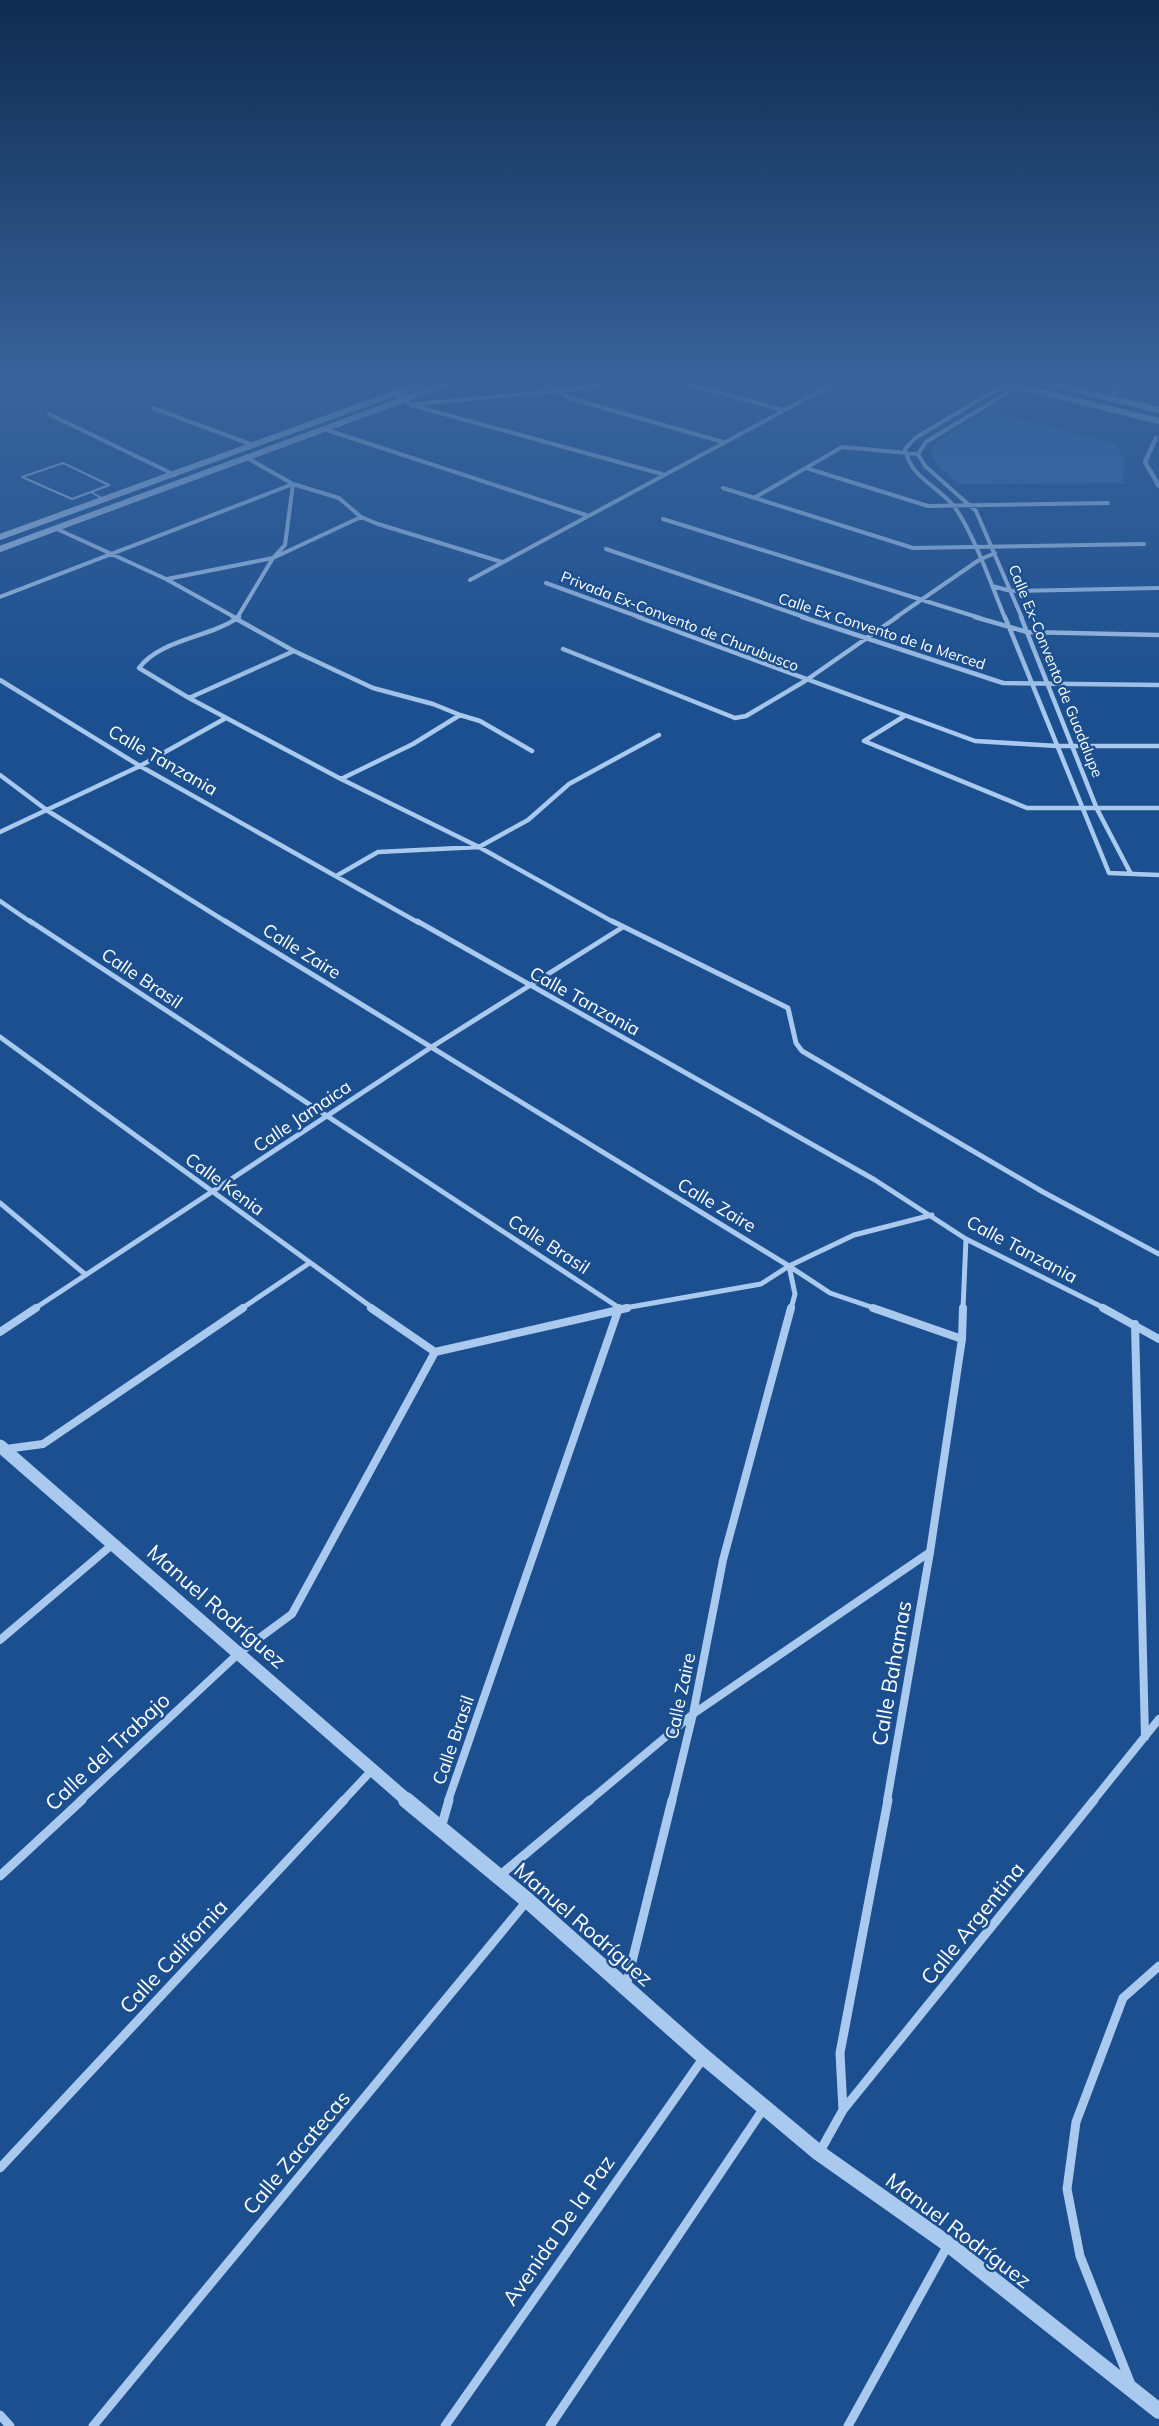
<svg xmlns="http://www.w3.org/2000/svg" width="1159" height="2426" font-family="Mulish,sans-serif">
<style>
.green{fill:#2e69ad}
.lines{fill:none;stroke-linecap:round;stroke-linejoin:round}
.stream{stroke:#9cc4f0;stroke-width:4.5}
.service{stroke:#a9c9ee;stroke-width:2}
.minor-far4{stroke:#a9c9ee;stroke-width:4}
.minor-far3{stroke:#a9c9ee;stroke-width:4.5}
.minor-far2{stroke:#a9c9ee;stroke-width:5}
.minor-far1{stroke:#a9c9ee;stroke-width:8}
.minor{stroke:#a9c9ee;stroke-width:9}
.tertiary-far2{stroke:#a9c9ee;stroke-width:6}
.tertiary-far1{stroke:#a9c9ee;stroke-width:13}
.tertiary{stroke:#a9c9ee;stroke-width:16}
.labels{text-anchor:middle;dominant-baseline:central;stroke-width:5;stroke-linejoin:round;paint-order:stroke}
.far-street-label{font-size:15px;fill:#fff;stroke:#1b4f8f}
.street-label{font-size:18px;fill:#fff;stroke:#1b4f8f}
.near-street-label{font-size:21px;fill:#fff;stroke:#1b4f8f}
</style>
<rect width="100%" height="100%" fill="#1b4f8f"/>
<!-- green -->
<path class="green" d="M988 411 1115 444 1125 462 1123 481 1129 483 958 484 938 466 930 451 938 441Z"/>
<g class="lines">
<!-- stream -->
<path class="stream" d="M1156 438 1145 462 1159 486"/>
<!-- service -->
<path class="service" d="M1092 378 1119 386
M1108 398 1131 378
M22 477 63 463 109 485 91 492 105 500
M22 477 72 499 91 492"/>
<!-- minor-far4 -->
<path class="minor-far4" d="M532 378 546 383 569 398 723 442
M663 378 783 410
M396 393 411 405 662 474
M416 404 578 389 632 378
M153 408 253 445
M49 414 175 475
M327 430 586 515
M806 468 928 506 1108 503
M723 488 913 548 1144 544
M754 498 842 447 918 454
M663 519 980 618
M57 529 166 579 236 618
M606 549 807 618
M167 579 273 558 361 517
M470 580 844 378
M546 583 642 618
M992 586 1011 591 1159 588
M0 597 293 484 249 459
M237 618 273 558 285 545 293 484 339 498 361 517 378 524 502 562
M895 618 979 560 995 553
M1005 618C993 589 971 526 952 504 935 485 910 476 905 449L915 438 1016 378
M1022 618 976 511 925 466 918 454 926 442 1030 379"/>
<!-- minor-far3 -->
<path class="minor-far3" d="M239 617C209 638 161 639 139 668L189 698 341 779 479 847 615 923
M638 617 975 741 1057 746H1159
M802 617 1003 683 1159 685
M975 617 1027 632 1159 635
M1005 617 1109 873 1159 875
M1021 617 1097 809 1131 874
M563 649 735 718 746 716 805 681 897 617
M294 651 373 688 433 704 460 715
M0 680 140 766 419 923
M189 698 294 651 233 617
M903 717 864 741 1027 808H1159
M0 775 48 811 228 923
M341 779 413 744 460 715 480 721 532 751
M0 832 140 766 226 718
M338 875 378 852 479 847 528 820 569 784 659 735
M0 901 32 923"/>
<!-- minor-far2 -->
<path class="minor-far2" d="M30 921 621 1309
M225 921 789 1266 795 1294 791 1309
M417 921 875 1180 966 1239 1106 1309
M612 921 788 1008 796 1043 802 1051 1043 1192 1159 1254
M0 1037 374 1309
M0 1203 86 1275
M789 1266 830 1293 877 1309
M34 1309 430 1048 623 927
M241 1309 308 1264
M619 1309 761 1284 789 1266 854 1235 932 1215
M963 1309 966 1239"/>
<!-- minor-far1 -->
<path class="minor-far1" d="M371 1308 435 1352
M873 1308 962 1339
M1103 1308 1159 1339
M1135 1324 1145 1737
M0 1332 36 1308
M6 1449 43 1444 243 1308
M0 1640 113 1544
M80 1801 239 1653 292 1614 435 1352 627 1308
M343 1801 372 1770
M448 1801 619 1308
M589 1801 693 1714 930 1552
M672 1801 693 1714 723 1560 791 1308
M887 1801 930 1552 962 1339 963 1308
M1093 1801 1159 1719"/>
<!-- minor -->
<path class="minor" d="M441 1828 449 1800
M0 1876 82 1800
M498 1877 590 1800
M626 1986 672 1800
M843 2110 840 2053 888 1800
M819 2153 843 2110 1094 1800
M0 2168 344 1800
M1130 2382 1080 2256 1067 2189 1076 2122 1123 1998 1159 1966
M0 2415 10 2426
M93 2426 527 1901
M445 2426 704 2057
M550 2426 764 2108
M848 2426 948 2245"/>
<!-- tertiary-far2 -->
<path class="tertiary-far2" d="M985 378 1159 421
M1027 378 1159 410
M0 537 437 378
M0 549 462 378"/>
<!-- tertiary-far1 -->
<path class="tertiary-far1" d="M0 1446 408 1801"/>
<!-- tertiary -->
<path class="tertiary" d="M406 1800 527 1900 704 2057 819 2153 948 2244 1159 2411"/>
</g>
<!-- sky -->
<linearGradient id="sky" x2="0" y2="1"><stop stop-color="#0f2b4f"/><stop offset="0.53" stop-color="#39639b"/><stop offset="1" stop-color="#39639b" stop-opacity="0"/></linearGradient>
<rect width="1159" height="718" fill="url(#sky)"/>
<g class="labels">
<!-- far-street labels -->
<g class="far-street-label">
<text transform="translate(680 621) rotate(21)">Privada Ex-Convento de Churubusco</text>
<text transform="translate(882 631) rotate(18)">Calle Ex Convento de la Merced</text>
<text transform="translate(1056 671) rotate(68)">Calle Ex-Convento de Guadalupe</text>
</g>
<!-- street labels -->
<g class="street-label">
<text transform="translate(163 760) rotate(30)">Calle Tanzania</text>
<text transform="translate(302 951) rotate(32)">Calle Zaire</text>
<text transform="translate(142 978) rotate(34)">Calle Brasil</text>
<text transform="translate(585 1001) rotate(29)">Calle Tanzania</text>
<text transform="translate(302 1116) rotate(-34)">Calle Jamaica</text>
<text transform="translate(225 1184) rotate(36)">Calle Kenia</text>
<text transform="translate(717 1205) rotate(31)">Calle Zaire</text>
<text transform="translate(549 1244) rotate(33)">Calle Brasil</text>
<text transform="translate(1022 1249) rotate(28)">Calle Tanzania</text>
<text transform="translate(680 1696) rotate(-78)">Calle Zaire</text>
<text transform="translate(453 1740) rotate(-71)">Calle Brasil</text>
</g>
<!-- near-street labels -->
<g class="near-street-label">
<text transform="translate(217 1606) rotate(41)">Manuel Rodríguez</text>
<text transform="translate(891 1673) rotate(-80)">Calle Bahamas</text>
<text transform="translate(107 1751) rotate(-43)">Calle del Trabajo</text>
<text transform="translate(972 1923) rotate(-51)">Calle Argentina</text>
<text transform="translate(584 1924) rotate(41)">Manuel Rodríguez</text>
<text transform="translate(173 1956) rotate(-47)">Calle California</text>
<text transform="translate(296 2152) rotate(-50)">Calle Zacatecas</text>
<text transform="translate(558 2230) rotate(-55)">Avenida De la Paz</text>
<text transform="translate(959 2230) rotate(37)">Manuel Rodríguez</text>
</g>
</g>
</svg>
